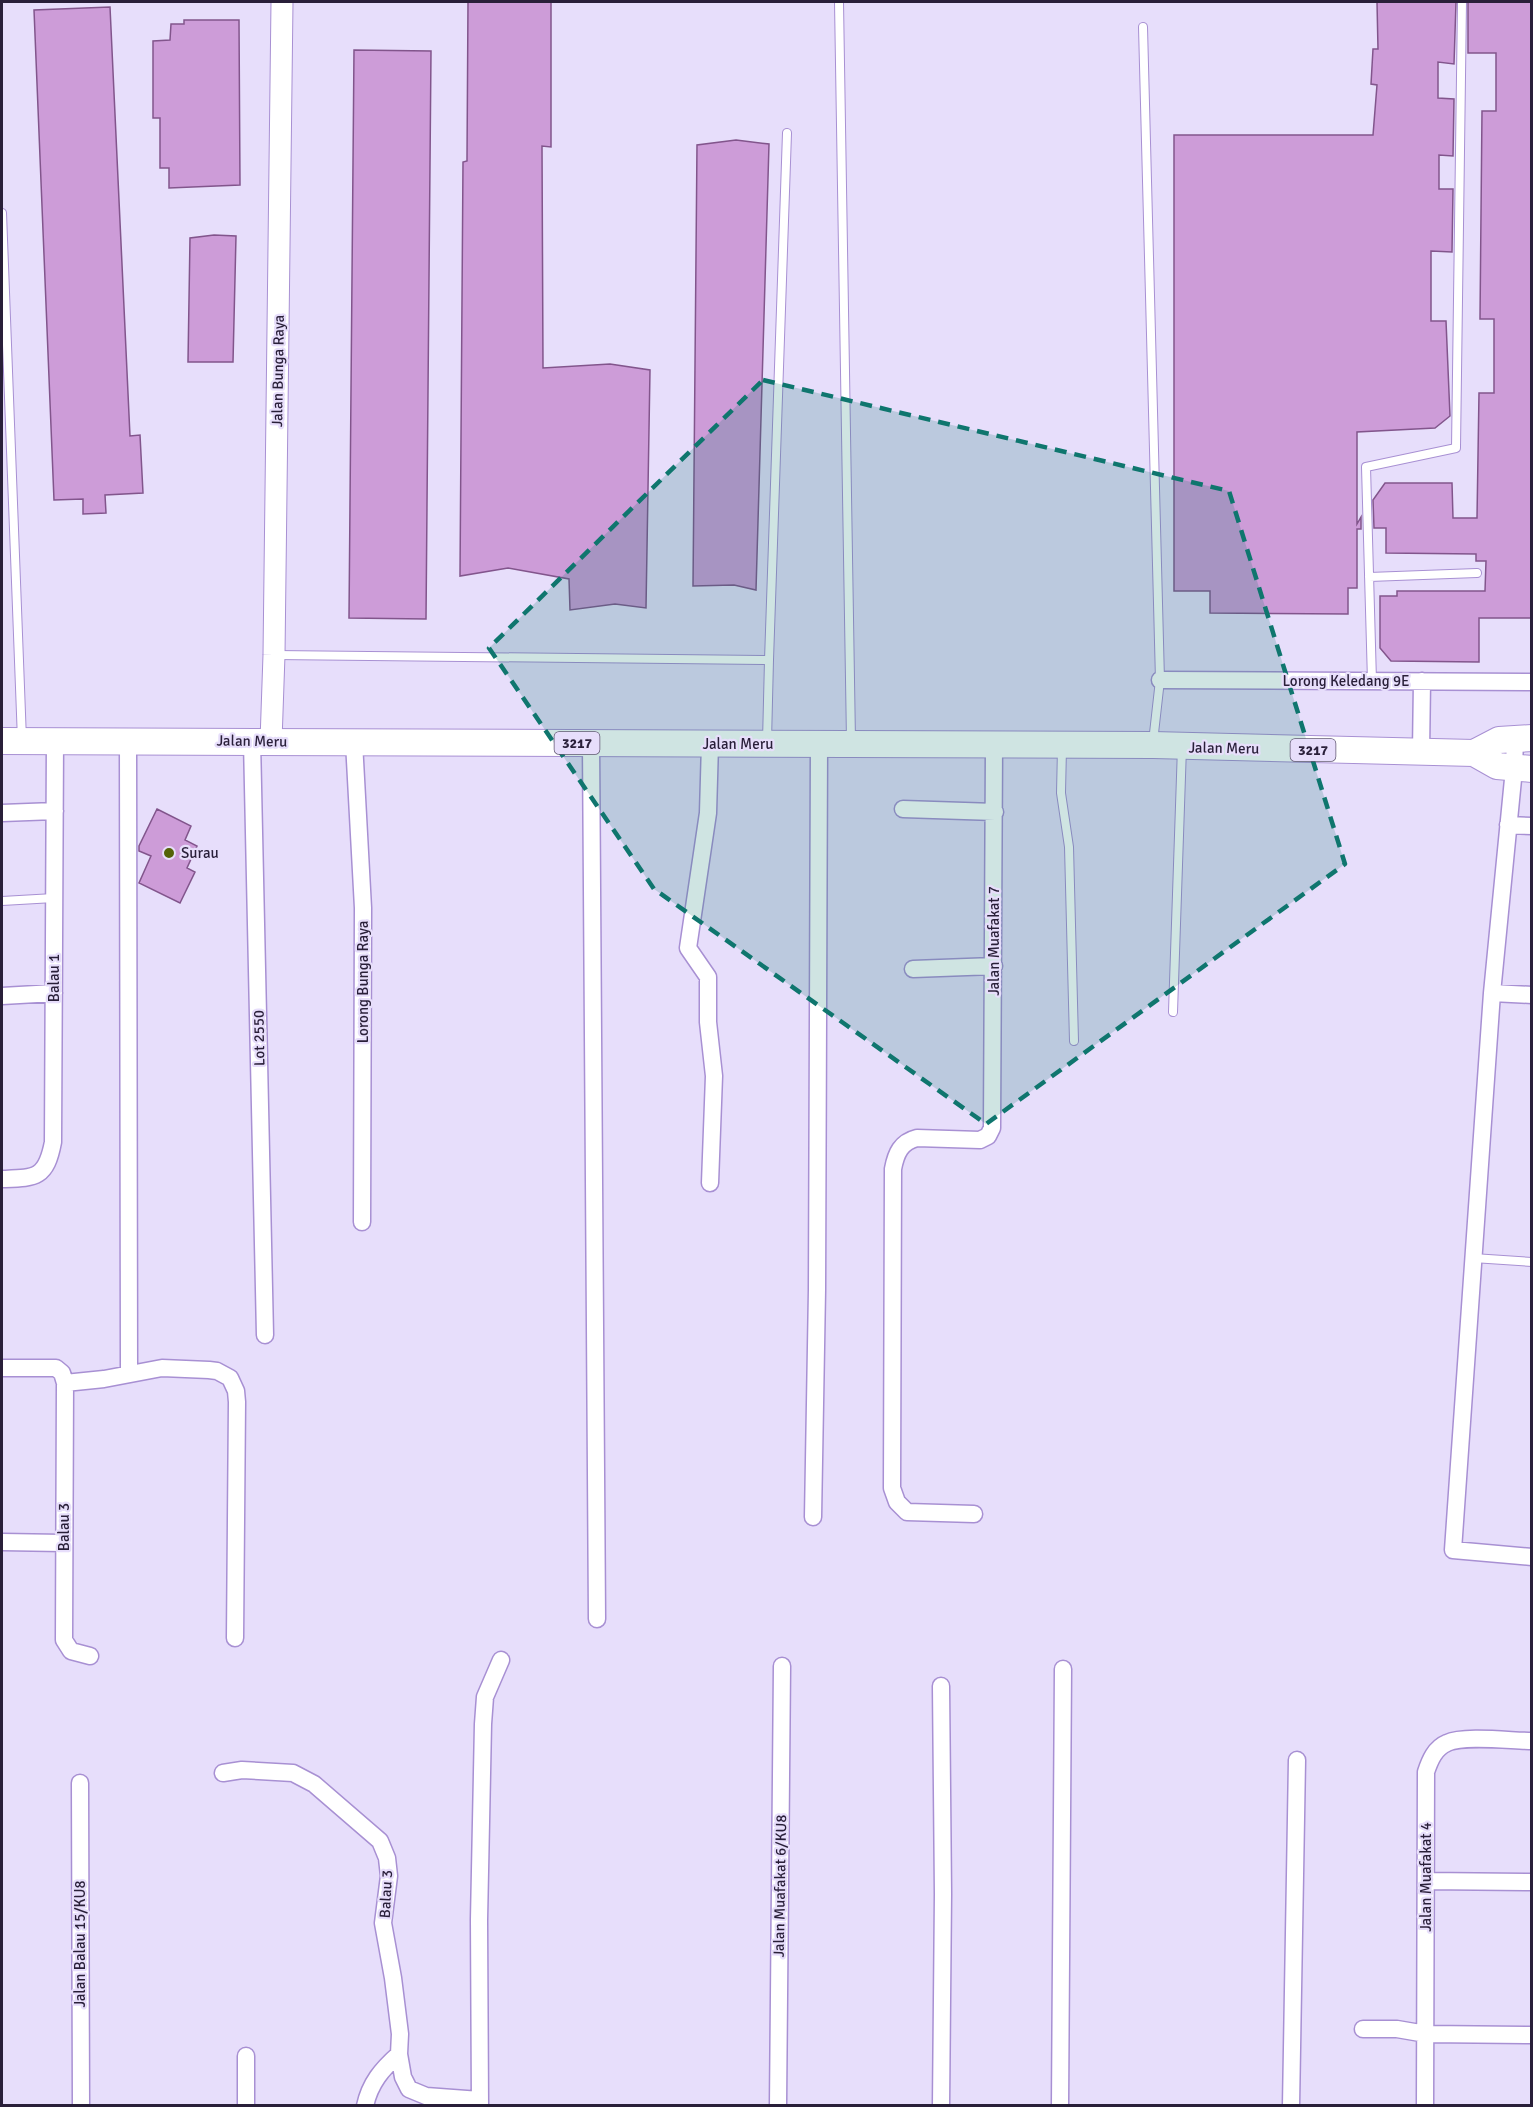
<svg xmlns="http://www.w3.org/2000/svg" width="1533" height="2107" font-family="Signika,sans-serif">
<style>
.building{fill:#cd9cd8;stroke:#82558c;stroke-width:1.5}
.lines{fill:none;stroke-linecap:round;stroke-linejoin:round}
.service-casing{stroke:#a890d3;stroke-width:10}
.minor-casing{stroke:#a890d3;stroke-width:19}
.tertiary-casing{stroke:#a890d3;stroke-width:23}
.primary-casing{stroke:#a890d3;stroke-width:28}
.service{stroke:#fff;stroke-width:8}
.minor{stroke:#fff;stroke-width:16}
.tertiary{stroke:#fff;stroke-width:21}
.primary{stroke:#fff;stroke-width:26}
.marked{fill:#0f766e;fill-opacity:0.2;stroke:#0f766e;stroke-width:4.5;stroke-dasharray:12 8;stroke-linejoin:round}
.poi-dot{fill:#546309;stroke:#e7defb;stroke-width:2}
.labels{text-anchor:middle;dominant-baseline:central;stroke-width:4.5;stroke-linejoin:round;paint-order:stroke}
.shield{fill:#e7defb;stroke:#625873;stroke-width:1.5}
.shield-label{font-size:14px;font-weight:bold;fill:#291f39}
.street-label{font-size:15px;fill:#291f39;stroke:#e7defb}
.poi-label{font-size:15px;fill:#291f39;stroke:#e7defb;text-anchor:start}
</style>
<rect width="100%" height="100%" fill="#e7defb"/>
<!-- building -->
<path class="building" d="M468 2H551V147L542 146 543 368 610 364 650 370 646 608 615 604 570 610 569 579 508 568 460 576 463 162 467 161Z
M1377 2H1456L1454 64 1438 62V98L1454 99 1453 156 1439 155V189H1453L1452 252 1431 251V321H1446L1450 416 1435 428 1357 432V524L1361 517V529H1357V588H1348V614L1210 613V591H1174V135H1373L1377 85 1371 84 1373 49H1378Z
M1468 2H1532V618H1479V662L1391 661 1380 648V596H1397V591H1485L1486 561H1476V554L1386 553V528H1374L1373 500 1385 483H1452L1453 518H1477L1479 393H1494V319H1480L1482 111H1496V53H1468Z
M110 7 130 436 140 435 143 493 105 495 106 513 83 514V499L54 500 34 10Z
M184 20H239L240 185 169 188V168H160V118H153V41L170 40 171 24H184Z
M354 50 431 51 426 619 349 618Z
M736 140 769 144 756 590 734 585 693 586 697 145Z
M214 235 236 236 233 362H188L190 238Z
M157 809 191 826 185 840 197 846 187 868 195 872 180 903 139 883 151 856 139 851V846Z"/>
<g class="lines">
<!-- service casing -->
<g class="service-casing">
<path id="service" d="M839 2 851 741
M1143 27 1160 680 1153 742
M2 213 22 740
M1369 577 1477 573
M275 655 769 660 787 133
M1372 681 1366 467 1456 448 1462 2
M767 741 769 660
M1062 748 1061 793 1069 847 1074 1041
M2 901 54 898
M1173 1012 1182 747
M1473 1258 1532 1262"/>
</g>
<!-- minor casing -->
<g class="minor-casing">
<path id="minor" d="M1160 680 1532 682
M1515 738 1514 769 1492 993 1453 1550 1532 1557
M128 740 129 1374
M252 741 265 1335
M354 742 363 908 362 1222
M591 743 597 1619
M710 744 708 813 688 948 708 977V1022L714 1076 710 1183
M1421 752 1422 681
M903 809 995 812
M2 813 55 811
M1508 825 1532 826
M913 969 994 966
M1492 993 1532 995
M2 996 54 993
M2 1179C35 1178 46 1179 53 1142L55 740
M2 1368H56L62 1373 65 1383 64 1640 71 1651 90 1656
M65 1383 104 1379 162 1368 209 1370 217 1371 230 1378 236 1391 237 1402 235 1638
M974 1514 907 1512 897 1502 892 1488 893 1169C896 1153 901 1142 917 1138L980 1140 988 1136 992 1128 994 745
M813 1517 817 1290 819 744
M2 1542 63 1543
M941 1686 943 1894 941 2106
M223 1773 242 1770 293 1773 314 1784 380 1841 387 1858 389 1876 383 1923 393 1978 400 2034 399 2054 403 2077 409 2089 426 2096 480 2100
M80 1783 81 2106
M1426 1881 1532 1882
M1363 2029H1397L1426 2034 1532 2035
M246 2056V2106
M365 2106C370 2083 382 2069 399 2054
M480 2106 479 1920 483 1724 485 1697 501 1660
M778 2106 782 1666
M1060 2106 1063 1669
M1291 2106 1297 1760
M1425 2106 1426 1772C1430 1760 1435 1748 1447 1743 1464 1735 1512 1741 1532 1741"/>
</g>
<!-- tertiary casing -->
<g class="tertiary-casing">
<path id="tertiary" d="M271 741 274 655 282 2"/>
</g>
<!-- primary casing -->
<g class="primary-casing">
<path id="primary" d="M2 741 1153 745 1474 753 1497 766 1532 769
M1474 753 1499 740 1532 738"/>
</g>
<!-- service -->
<use href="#service" class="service"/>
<!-- minor -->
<use href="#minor" class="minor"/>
<!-- tertiary -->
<use href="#tertiary" class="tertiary"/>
<!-- primary -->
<use href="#primary" class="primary"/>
</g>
<!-- marked area -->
<path class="marked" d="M763 380 1229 491 1345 864 986 1124 654 889 489 648Z"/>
<!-- markers -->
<circle class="poi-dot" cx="169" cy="853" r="6"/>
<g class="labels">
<!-- shield labels -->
<g class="shield">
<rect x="554.5" y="732" width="45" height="22" rx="4.5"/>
<rect x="1290.5" y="739" width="45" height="22" rx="4.5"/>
</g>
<g class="shield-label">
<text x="577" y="743">3217</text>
<text x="1313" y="750">3217</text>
</g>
<!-- street labels -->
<g class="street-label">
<text transform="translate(278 371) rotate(-89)">Jalan Bunga Raya</text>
<text x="1346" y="681">Lorong Keledang 9E</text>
<text transform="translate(252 741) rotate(1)">Jalan Meru</text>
<text x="738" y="744">Jalan Meru</text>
<text transform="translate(1224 748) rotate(1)">Jalan Meru</text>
<text transform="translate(994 941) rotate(-90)">Jalan Muafakat 7</text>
<text transform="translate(54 978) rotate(-90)">Balau 1</text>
<text transform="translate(363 982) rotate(-90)">Lorong Bunga Raya</text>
<text transform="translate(259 1038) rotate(-91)">Lot 2550</text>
<text transform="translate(64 1527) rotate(-90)">Balau 3</text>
<text transform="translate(1426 1877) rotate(-90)">Jalan Muafakat 4</text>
<text transform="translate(780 1886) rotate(-89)">Jalan Muafakat 6/KU8</text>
<text transform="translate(386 1894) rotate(-87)">Balau 3</text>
<text transform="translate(80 1944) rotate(-90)">Jalan Balau 15/KU8</text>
</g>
<!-- poi labels -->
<g class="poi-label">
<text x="181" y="853">Surau</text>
</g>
</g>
<!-- border -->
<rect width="1533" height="2107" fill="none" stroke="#291f39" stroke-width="6"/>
</svg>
